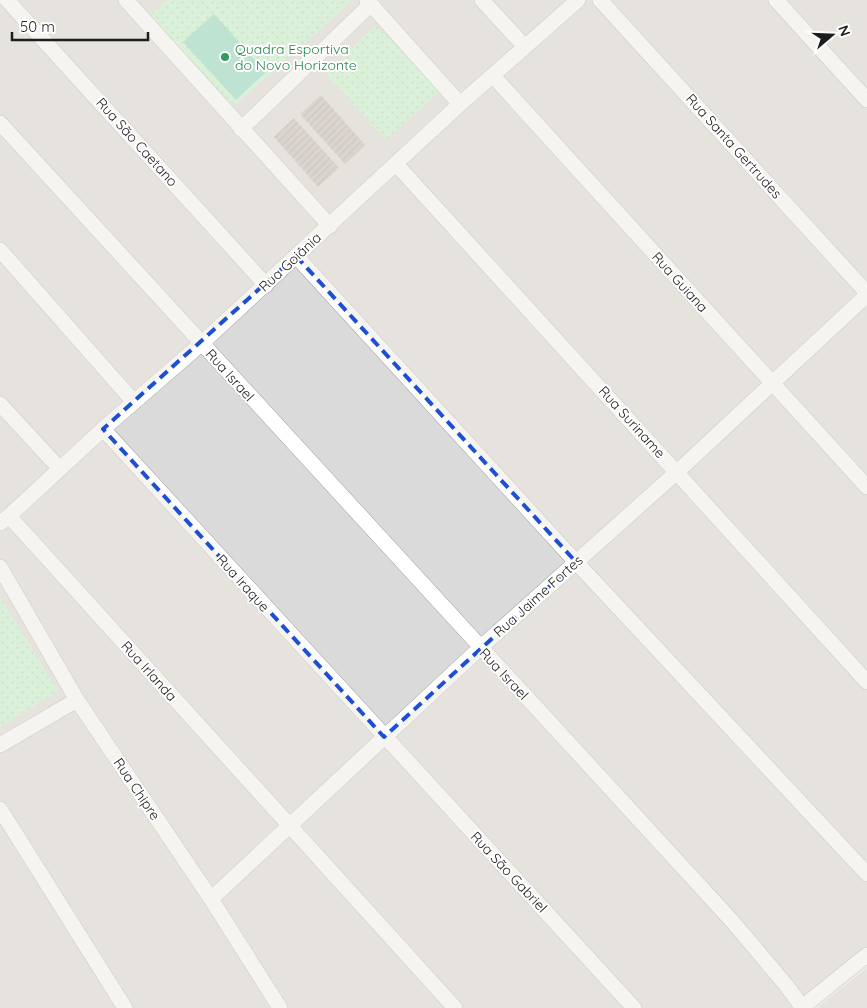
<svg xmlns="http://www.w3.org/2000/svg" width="867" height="1008" font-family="Quicksand,sans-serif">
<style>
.residential{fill:#dbdada}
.park{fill:url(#park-dots)}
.pitch{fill:#84dabe}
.building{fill:url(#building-hatch)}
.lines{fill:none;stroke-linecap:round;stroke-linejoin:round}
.minor-casing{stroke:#a4a4a4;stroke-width:16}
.minor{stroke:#fff;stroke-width:15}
.marked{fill:none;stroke:#1d4ed8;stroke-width:4;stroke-dasharray:10 6;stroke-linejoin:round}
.leisure-dot{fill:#2e9e5b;stroke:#fff;stroke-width:2}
.labels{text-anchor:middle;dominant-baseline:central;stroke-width:4;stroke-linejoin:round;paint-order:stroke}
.leisure-label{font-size:14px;fill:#27864d;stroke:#fff;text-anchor:start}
.street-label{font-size:14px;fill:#1d1d1d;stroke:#fff}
</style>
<defs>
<pattern id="park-dots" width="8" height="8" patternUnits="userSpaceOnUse" patternTransform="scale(1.25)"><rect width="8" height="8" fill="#c1f7c9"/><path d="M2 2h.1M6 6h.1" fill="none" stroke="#a5d3ac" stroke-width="1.8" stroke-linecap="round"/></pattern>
<pattern id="building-hatch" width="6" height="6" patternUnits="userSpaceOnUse" patternTransform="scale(1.25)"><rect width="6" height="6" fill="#c2bab3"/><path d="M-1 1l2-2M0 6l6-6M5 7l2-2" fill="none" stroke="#a69f9a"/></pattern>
</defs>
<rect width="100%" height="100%" fill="#eeebe3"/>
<!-- residential -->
<path class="residential" d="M0 0H867V956L803 1008H0Z
M867 968V1008H820L819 1006Z"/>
<!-- park -->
<path class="park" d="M167 0H349L351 2 229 110 147 18Z
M376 25 440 91 386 140 326 74Z
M0 597 58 691 0 727Z"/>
<!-- pitch -->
<path class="pitch" d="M214 14 266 72 236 100 183 42Z"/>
<!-- building -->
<path class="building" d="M321 95 365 145 345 164 300 114Z
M294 118 339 168 318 187 274 137Z"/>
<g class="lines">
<!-- minor casing -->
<g class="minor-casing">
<path id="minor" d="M7 0 266 285
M126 0 330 226
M367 0 460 104
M482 0 525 47
M600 0 867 293
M776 0 867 100
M493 76 867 487
M0 123 732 921 786 985 803 1008
M241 129 371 4
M396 164 867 682
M0 250 134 402
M296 256 576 562 867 874
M0 404 60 469
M103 429 634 1008
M9 516 455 1008
M0 523 9 516 103 429 202 343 460 104 578 0
M0 567 77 700 211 899 280 1008
M0 745 77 700
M0 809 125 1008
M211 899 480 648 677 472 867 295
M801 1008 867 955"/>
</g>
<!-- minor -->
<use href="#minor" class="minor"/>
</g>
<!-- marked area -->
<path d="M0 0H867V1008H0ZM296 256 576 562 384 737 103 429Z" fill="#eeebe3" fill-opacity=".55" fill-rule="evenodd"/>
<path class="marked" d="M296 256 576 562 384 737 103 429Z"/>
<!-- markers -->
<circle class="leisure-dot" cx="225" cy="57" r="5"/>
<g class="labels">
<!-- leisure labels -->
<g class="leisure-label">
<text x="235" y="49">Quadra Esportiva<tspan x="235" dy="16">do Novo Horizonte</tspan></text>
</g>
<!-- street labels -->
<g class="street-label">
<text transform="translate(137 142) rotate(48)">Rua São Caetano</text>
<text transform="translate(734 146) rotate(48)">Rua Santa Gertrudes</text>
<text transform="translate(290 262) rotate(-43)">Rua Goiânia</text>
<text transform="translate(680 282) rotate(48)">Rua Guiana</text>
<text transform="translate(230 375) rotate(48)">Rua Israel</text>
<text transform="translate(632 422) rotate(48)">Rua Suriname</text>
<text transform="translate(243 583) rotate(48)">Rua Iraque</text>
<text transform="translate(538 596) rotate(-42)">Rua Jaime Fortes</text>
<text transform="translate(149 671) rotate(48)">Rua Irlanda</text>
<text transform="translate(504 674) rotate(47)">Rua Israel</text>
<text transform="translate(137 789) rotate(56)">Rua Chipre</text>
<text transform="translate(509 872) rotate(47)">Rua São Gabriel</text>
</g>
</g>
<!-- north arrow -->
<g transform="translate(832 35) rotate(71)" stroke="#ffffff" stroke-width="4" paint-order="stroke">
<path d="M0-4L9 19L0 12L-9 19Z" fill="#1d1d1d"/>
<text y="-8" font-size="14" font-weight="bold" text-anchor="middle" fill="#1d1d1d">N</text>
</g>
<!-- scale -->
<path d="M12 32v8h136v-8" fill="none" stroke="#1d1d1d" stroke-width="2.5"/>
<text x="20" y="32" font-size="15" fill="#1d1d1d" stroke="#ffffff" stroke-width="4" paint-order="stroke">50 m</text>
</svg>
